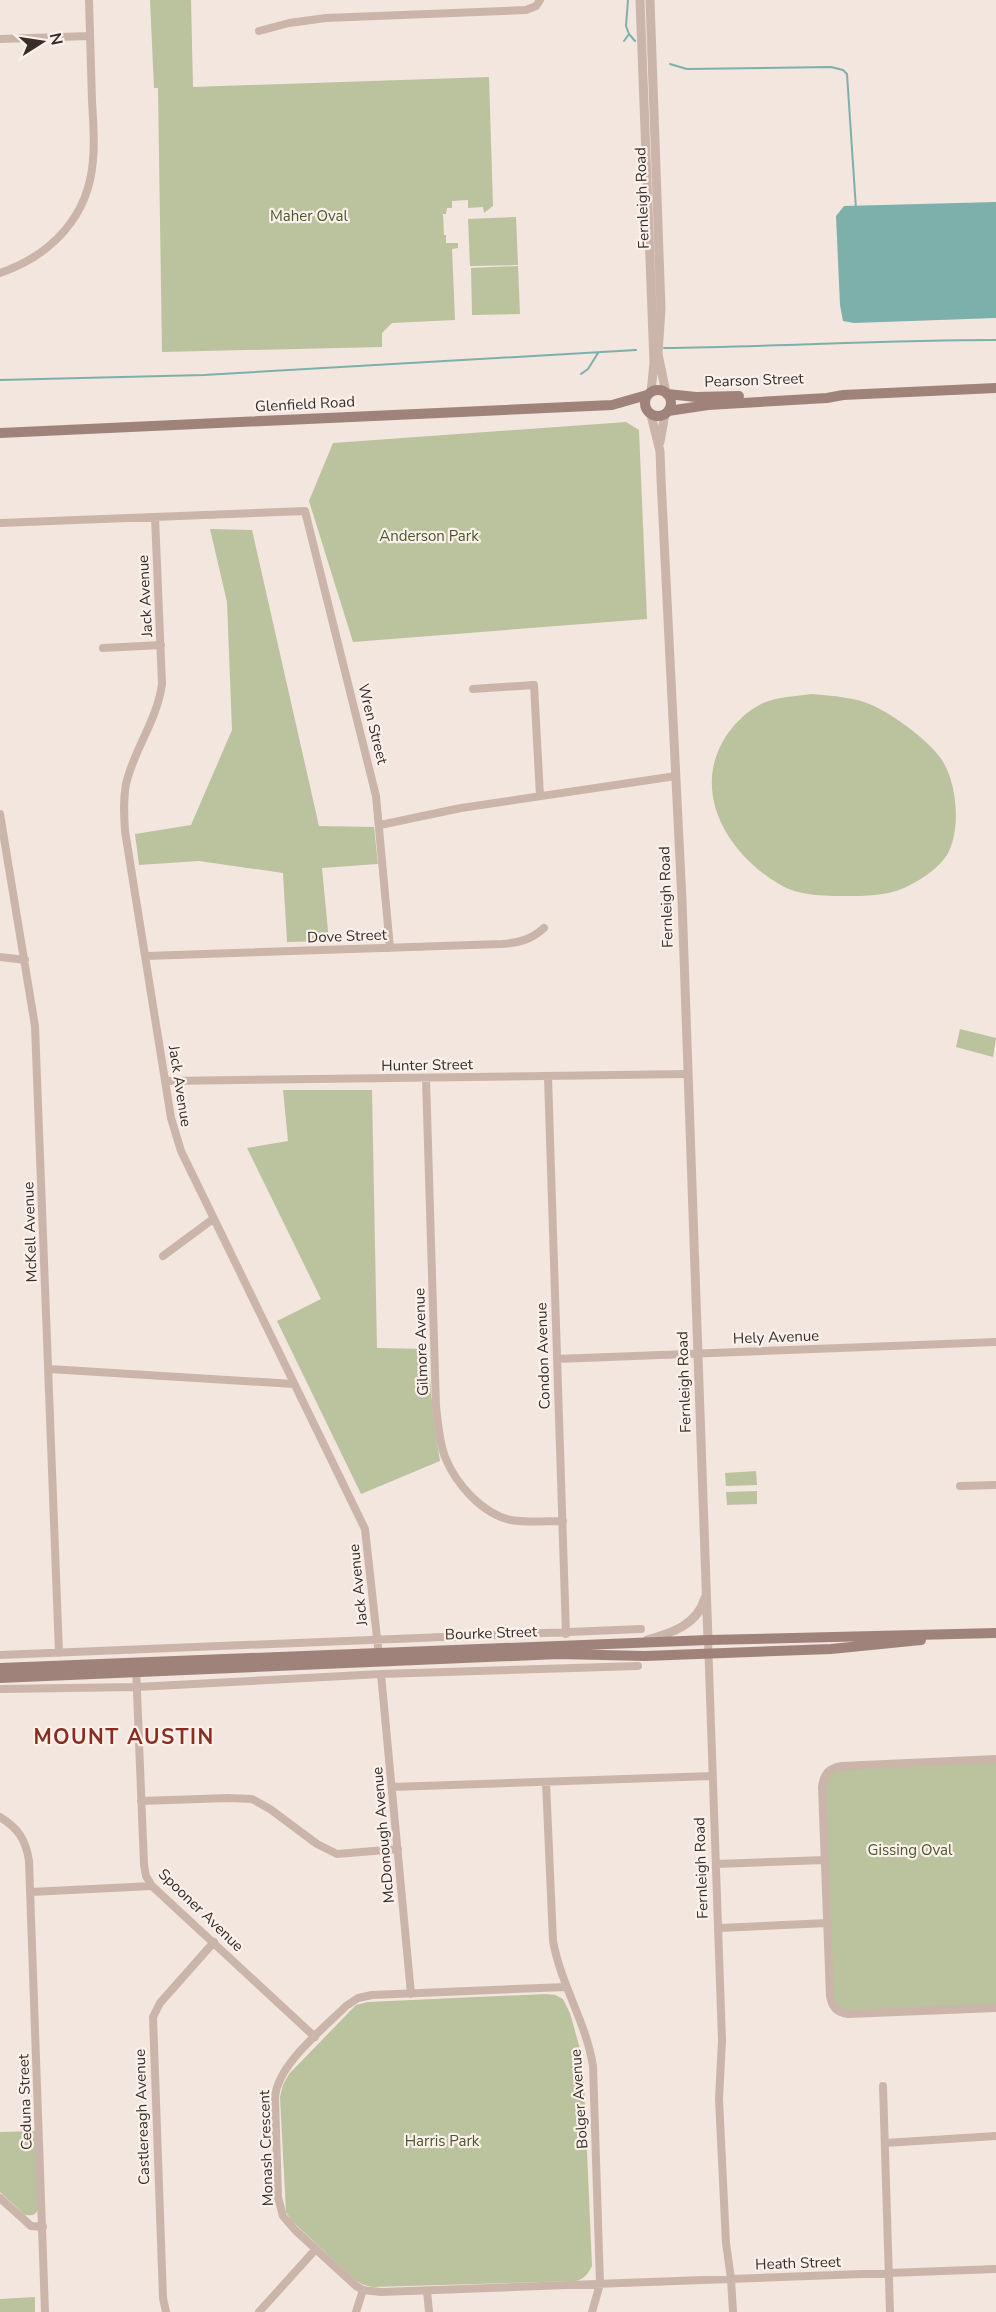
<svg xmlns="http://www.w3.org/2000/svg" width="996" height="2312" font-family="'Nunito Sans',sans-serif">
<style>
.green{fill:#bbc29e}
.water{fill:#7db0ab}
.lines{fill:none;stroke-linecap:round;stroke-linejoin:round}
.stream{stroke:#7db0ab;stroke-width:2}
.minor{stroke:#cbb5aa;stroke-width:8}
.tertiary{stroke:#cbb5aa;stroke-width:9}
.secondary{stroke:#9f837b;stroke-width:10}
.labels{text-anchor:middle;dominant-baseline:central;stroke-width:4.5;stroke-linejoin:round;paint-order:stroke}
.street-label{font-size:15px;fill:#392c29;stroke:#faf1eb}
.park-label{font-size:15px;fill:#4d572d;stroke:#faf1eb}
.district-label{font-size:21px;font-weight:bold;letter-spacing:1.5px;fill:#882d22;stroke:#faf1eb}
</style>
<rect width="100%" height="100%" fill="#f3e6de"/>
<!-- green -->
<path class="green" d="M150 0H191L193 87 489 77 493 206 484 213 483 207 468 208V200L452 201V208H447L446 214H443L444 235H446V243H458V248L452 249 455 320 392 323 382 333V347L162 352 158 88H154Z
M516 217 518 265 470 266 468 219Z
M518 266 520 314 472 315 471 268Z
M626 422 639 430 647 619 353 642 309 501 333 443Z
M210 529 252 530 319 826 374 827 378 864 322 868 329 941 287 942 283 873 199 861 139 865 135 834 191 825 232 730 227 602Z
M812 694C833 696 855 697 874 706 895 716 925 738 939 756 957 778 962 830 947 855 937 870 919 881 904 888 885 896 865 896 846 896 824 896 798 896 779 884 728 854 690 792 726 736 735 723 748 710 763 703 778 697 796 696 812 694Z
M960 1029 996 1038 993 1057 956 1047Z
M283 1090H372L377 1348 427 1349 434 1423 440 1461 361 1494 277 1321 321 1299 247 1148 288 1141Z
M756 1471 757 1485 726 1486 725 1473Z
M757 1491V1504L727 1505 726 1492Z
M996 1759V2008L848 2014 832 2004 822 1787 833 1767Z
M546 1994 555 1995 563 1999 570 2013 583 2060 592 2266C588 2274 584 2279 576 2281L373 2287 364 2285 356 2281 292 2221 286 2212 280 2097 283 2085 289 2074 356 2005 368 2002Z
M36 2131 38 2210C35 2215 32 2216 25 2215L0 2192V2132Z
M35 2297V2312H0V2299Z"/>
<!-- water -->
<path class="water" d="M996 202V318L854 323 843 321 840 305 836 216 844 206Z"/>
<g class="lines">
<!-- stream -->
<path class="stream" d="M628 0 626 26 629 34
M624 41 629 34 635 41
M670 64 687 69 831 67 843 70 847 74 856 209
M664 348C774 347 885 340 996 340
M581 374 588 369 598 353
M0 380 204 375 636 350"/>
<!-- minor -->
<path class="minor" d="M259 31 289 23 326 18 526 10 536 6 540 0
M0 39 90 36
M0 273C52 255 89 216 93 160 95 140 93 120 92 101 91 67 90 34 89 0
M155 517 162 684C157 721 134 749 126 784 123 800 124 815 125 831L171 1118 181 1151 365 1529 379 1656
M0 523 305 511 376 796 390 948
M103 648 161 645
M473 689 534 685 540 796
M0 814 35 1026 59 1653
M380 825 461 808 676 776
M146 956 501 944C518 943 531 940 544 928
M0 957 25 960
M548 1077 566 1634
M426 1079 436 1406C438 1423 439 1441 445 1457 456 1484 482 1514 511 1520 528 1523 546 1521 563 1521
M166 1081 688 1074
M163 1256 213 1219
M557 1359 996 1342
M49 1369 294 1384
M960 1486 996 1485
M708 1640 722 2040 719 2099 726 2243 731 2279 733 2312
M0 1655 641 1629
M136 1667 144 1865 146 1876 152 1886 315 2037
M381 1674 411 1994
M0 1689 137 1687 381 1674 638 1666
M996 1759 842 1766C829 1768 824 1773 822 1787L830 1996C832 2007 836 2012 848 2014L996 2008
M546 1782 553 1941C561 1985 586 2022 593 2066L600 2284 592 2312
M392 1787 712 1776
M141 1801 228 1798 252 1799 270 1809 317 1844 337 1854 398 1849
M0 1817C18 1828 26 1840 29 1861L45 2312
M716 1864 825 1860
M31 1892 152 1886
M719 1928 828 1923
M565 1987 372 1995 358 1998 346 2006C323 2029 277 2065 275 2098L278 2197 283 2216 295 2230 356 2286 363 2290 381 2292 996 2269
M883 2086 890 2312
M885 2143 996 2136
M0 2198 31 2226 43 2227
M427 2291 429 2312
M166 2312 163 2298 153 2017 160 2003 214 1942
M259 2312 315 2250
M356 2312 363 2290"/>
<!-- tertiary -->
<path class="tertiary" d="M640 0 654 363 651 392
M650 0 661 309 658 354 666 393
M651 415 660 451 661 479 682 900 708 1640
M660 442 665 414
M647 1640C672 1633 697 1625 705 1598"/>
<!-- secondary -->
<path class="secondary" d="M645 403a13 13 0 1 1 26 0a13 13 0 1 1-26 0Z
M667 394 696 397 739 396
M668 411 708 405 827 398 843 395 996 388
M0 433 612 405 647 395
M0 1668 708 1640 996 1633
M0 1678 559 1654 645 1656 831 1649 921 1640"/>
</g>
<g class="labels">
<!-- street labels -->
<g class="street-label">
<text transform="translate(642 198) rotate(-92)">Fernleigh Road</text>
<text transform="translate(754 380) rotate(-2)">Pearson Street</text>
<text transform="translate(305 404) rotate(-3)">Glenfield Road</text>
<text transform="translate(145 596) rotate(-93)">Jack Avenue</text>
<text transform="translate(373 724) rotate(76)">Wren Street</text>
<text transform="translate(666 897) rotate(-92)">Fernleigh Road</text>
<text transform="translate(347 936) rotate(-2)">Dove Street</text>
<text transform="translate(427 1065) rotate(-1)">Hunter Street</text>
<text transform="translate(180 1086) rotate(81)">Jack Avenue</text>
<text transform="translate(30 1232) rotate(-92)">McKell Avenue</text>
<text transform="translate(776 1337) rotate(-2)">Hely Avenue</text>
<text transform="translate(421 1342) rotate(-92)">Gilmore Avenue</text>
<text transform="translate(543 1356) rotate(-92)">Condon Avenue</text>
<text transform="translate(684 1382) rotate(-92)">Fernleigh Road</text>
<text transform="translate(358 1585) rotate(-96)">Jack Avenue</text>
<text transform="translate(491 1633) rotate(-2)">Bourke Street</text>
<text transform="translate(383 1835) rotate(-95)">McDonough Avenue</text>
<text transform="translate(701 1868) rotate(-92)">Fernleigh Road</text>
<text transform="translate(201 1910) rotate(44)">Spooner Avenue</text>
<text transform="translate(579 2099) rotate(-94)">Bolger Avenue</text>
<text transform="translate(25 2102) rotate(-92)">Ceduna Street</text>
<text transform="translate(142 2117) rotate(-92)">Castlereagh Avenue</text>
<text transform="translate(266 2148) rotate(-92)">Monash Crescent</text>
<text transform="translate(798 2263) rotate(-2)">Heath Street</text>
</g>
<!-- park labels -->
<g class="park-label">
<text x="309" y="216">Maher Oval</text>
<text x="429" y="536">Anderson Park</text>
<text x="910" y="1850">Gissing Oval</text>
<text x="442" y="2141">Harris Park</text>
</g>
<!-- district labels -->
<g class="district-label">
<text x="124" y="1737">MOUNT AUSTIN</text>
</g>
</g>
<!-- north arrow -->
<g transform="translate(42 42) rotate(78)" stroke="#faf1eb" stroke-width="4.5" paint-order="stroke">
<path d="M0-4.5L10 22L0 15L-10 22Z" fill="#392c29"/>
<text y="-9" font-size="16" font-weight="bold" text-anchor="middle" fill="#392c29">N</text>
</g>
</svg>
